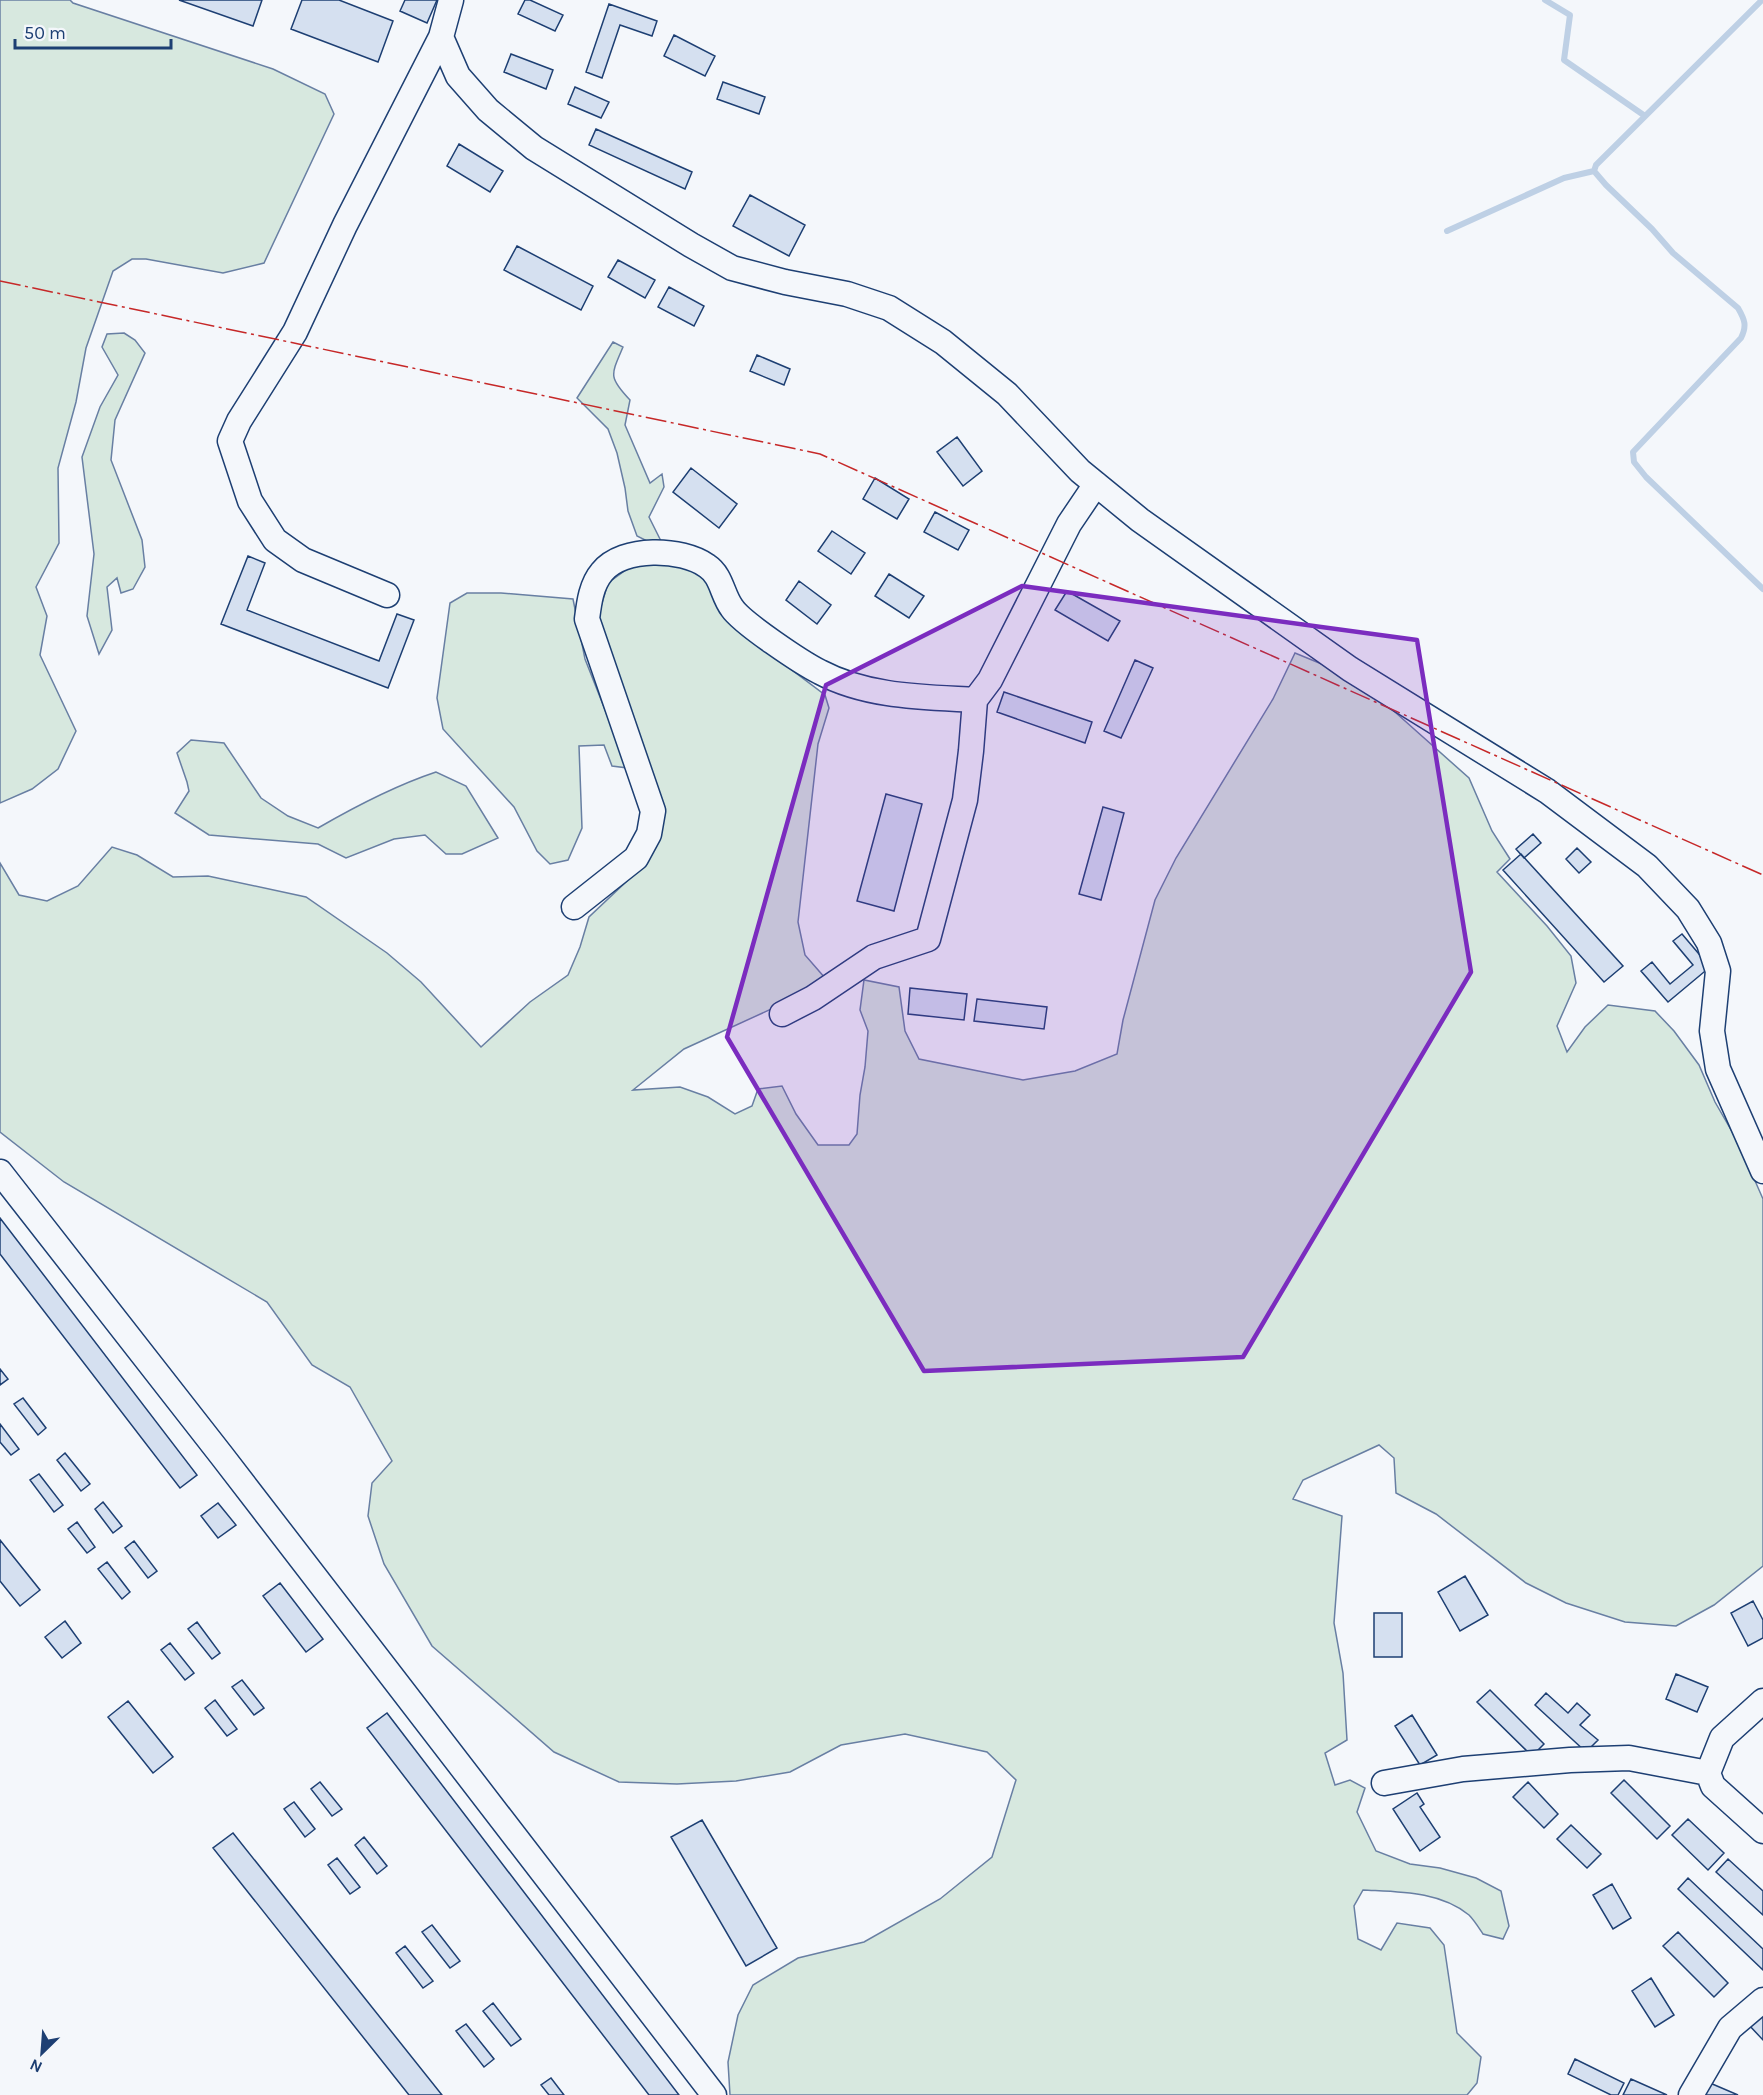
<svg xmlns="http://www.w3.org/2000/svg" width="1763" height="2095" font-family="Karla,sans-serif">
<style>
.green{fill:#d7e8df;stroke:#687fa3;stroke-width:1.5}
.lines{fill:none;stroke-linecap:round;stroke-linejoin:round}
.stream{stroke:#bed0e5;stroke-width:6}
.building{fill:#d5e0f0;stroke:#1d3f73;stroke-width:1.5}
.minor-casing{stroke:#1d3f73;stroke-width:27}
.minor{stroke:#f4f7fb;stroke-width:24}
.power{stroke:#c62828;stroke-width:1.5;stroke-dasharray:21 4.5 3 4.5;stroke-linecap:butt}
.marked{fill:#7b2cbf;fill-opacity:0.2;stroke:#7b2cbf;stroke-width:4.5;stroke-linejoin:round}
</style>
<rect width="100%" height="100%" fill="#f4f7fb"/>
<!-- green -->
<path class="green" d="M0 0H70L73 3 273 69 325 94 334 114 264 263 223 273 146 259H132L113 271 86 348 76 402 58 468 59 543 36 587 47 616 40 655 76 731 58 769 32 789 0 803Z
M124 333 135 340 145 353 115 420 111 460 142 540 145 567 133 589 121 593 117 578 107 587 112 630 99 654 87 616 94 554 82 457 100 407 118 375 102 347 107 334Z
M613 342 623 347C611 375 608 377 630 400L625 425 650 483 662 474 664 487 649 517 661 541 649 542 637 536 628 511 625 488 617 453 608 429 577 398Z
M660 559 692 567 709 584 716 605 760 646 825 695 829 708 818 744 798 922 805 955 825 978 804 994 684 1049 633 1090 680 1087 708 1097 735 1114 752 1106 758 1089 782 1086 796 1114 818 1145H849L857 1134 860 1095 865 1067 868 1031 860 1010 864 980 899 987 905 1031 919 1059 1023 1080 1075 1071 1117 1054 1123 1020 1155 900 1176 858 1273 699 1295 653 1329 667 1377 696 1469 778 1492 831 1510 859 1497 872 1547 926 1571 956 1576 983 1557 1026 1567 1052 1585 1027 1608 1005 1655 1011 1674 1031 1699 1065 1715 1102 1738 1142 1763 1199V1566L1714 1605 1676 1626 1625 1622 1566 1603 1526 1583 1436 1514 1396 1493 1394 1458 1379 1445 1303 1480 1293 1499 1342 1516 1334 1623 1343 1673 1347 1740 1325 1753 1335 1785 1350 1780 1365 1788 1357 1812 1376 1851 1410 1864 1440 1868 1476 1878 1501 1891 1509 1926 1503 1939 1483 1934C1479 1928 1474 1920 1469 1915 1439 1891 1399 1892 1363 1890L1354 1906 1358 1939 1381 1950 1397 1923 1430 1928 1444 1945 1457 2033 1481 2057 1477 2083 1467 2095H730L728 2062 738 2015 753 1985 798 1958 864 1942 940 1899 992 1857 1016 1780 987 1752 905 1734 841 1745 790 1772 736 1781 677 1784 619 1782 554 1752 432 1646 384 1564 368 1516 372 1483 392 1461 350 1387 312 1365 267 1302 64 1182 0 1132V863L19 895 47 901 78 886 112 847 137 855 173 877 208 876 306 897 387 953 421 982 481 1047 530 1002 568 975 580 947 589 917 647 862 653 849 597 620 608 583 634 564Z
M467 593H501L573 599 585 659 628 768 612 766 604 745 579 746 582 828 568 860 550 864 537 851 514 807 443 729 437 698 450 603Z
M191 740 224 743 261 798 288 816 318 828C356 806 394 786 436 772L466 786 498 838 462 854H446L425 835 394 839 346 858 318 844 209 835 175 813 189 791 187 782 177 753Z"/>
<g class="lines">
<!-- stream -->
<path class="stream" d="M1545 0 1570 15 1564 60 1645 116
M1762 0 1596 165 1594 171 1606 185 1652 229 1673 253 1738 308C1745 320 1747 326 1741 338L1633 452 1634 462 1646 477 1763 589
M1447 231 1564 178 1594 171"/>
</g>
<!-- building -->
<path class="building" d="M179 0H262L253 26Z
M302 0H339L393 21 378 62 291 29Z
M405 0H437L427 23 400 11Z
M525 0H530L563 15 555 31 518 14Z
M609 4 657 21 652 36 620 25 602 78 586 72Z
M674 35 715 56 705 76 664 56Z
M511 54 553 70 546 89 504 72Z
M723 82 765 97 759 114 717 99Z
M575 87 609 102 601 118 568 104Z
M596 129 692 172 685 189 589 145Z
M459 144 503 171 490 192 447 166Z
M750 195 805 225 789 256 733 226Z
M517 246 593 286 581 310 504 270Z
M618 260 655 280 645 298 608 277Z
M669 287 704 306 694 326 658 307Z
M757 355 790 369 784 385 750 371Z
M957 437 982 471 963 486 937 452Z
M691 468 737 504 719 528 673 492Z
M875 478 909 499 897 519 863 499Z
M935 512 969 530 958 550 924 532Z
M832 531 865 553 851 574 818 551Z
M248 556 265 563 247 610 379 661 397 614 414 620 388 688 221 624Z
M889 574 924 596 909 618 875 596Z
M799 581 831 605 817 624 786 600Z
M1067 591 1120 621 1108 641 1055 610Z
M1135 660 1153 668 1121 738 1104 731Z
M1004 692 1092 722 1085 743 997 712Z
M886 794 922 804 894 911 857 901Z
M1103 807 1124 813 1101 900 1079 894Z
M1533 834 1541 843 1524 858 1516 849Z
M1577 848 1591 862 1579 873 1566 859Z
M1521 854 1623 966 1604 982 1503 870Z
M1682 934 1710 967 1668 1002 1641 971 1652 962 1670 984 1693 965 1673 941Z
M910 988 967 994 964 1020 908 1014Z
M977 999 1047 1007 1044 1029 974 1021Z
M0 1218 197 1475 180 1488 0 1254Z
M0 1369 8 1379 0 1385Z
M23 1398 46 1428 38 1435 14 1404Z
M0 1424 19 1449 11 1455 0 1442Z
M65 1453 90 1484 81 1491 57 1460Z
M39 1474 63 1505 54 1512 30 1480Z
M103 1502 122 1526 113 1533 95 1509Z
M218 1503 236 1525 218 1538 201 1516Z
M77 1522 95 1547 87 1553 68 1529Z
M0 1540 40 1590 20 1606 0 1581Z
M134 1541 157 1571 148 1578 125 1548Z
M107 1562 130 1592 122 1599 98 1569Z
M1465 1576 1488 1615 1460 1631 1438 1592Z
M280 1583 323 1639 306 1652 263 1596Z
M1753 1601 1763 1620V1638L1748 1646 1731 1613Z
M1374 1613H1402V1657H1374Z
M65 1621 81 1643 62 1658 45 1637Z
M197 1622 220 1653 212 1659 188 1629Z
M170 1643 194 1673 185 1680 161 1650Z
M1676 1674 1708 1687 1697 1712 1666 1699Z
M242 1680 264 1708 254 1715 232 1687Z
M1490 1690 1544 1744 1532 1756 1477 1702Z
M1546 1693 1568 1713 1577 1703 1590 1715 1580 1725 1598 1740 1586 1752 1535 1705Z
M215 1700 237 1729 227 1736 205 1708Z
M128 1701 173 1757 153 1773 108 1717Z
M387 1713 679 2095H649L367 1728Z
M1412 1715 1437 1755 1420 1765 1395 1726Z
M1624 1780 1670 1826 1657 1839 1611 1793Z
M320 1782 342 1809 332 1816 311 1789Z
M1528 1782 1558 1814 1544 1828 1513 1797Z
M1417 1793 1424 1804 1420 1807 1440 1837 1420 1851 1393 1809Z
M294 1802 315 1829 305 1837 284 1809Z
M1688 1819 1724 1853 1708 1870 1672 1835Z
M702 1820 777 1948 746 1966 671 1837Z
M1571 1825 1601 1854 1587 1868 1557 1839Z
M233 1833 442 2095H409L213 1848Z
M364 1837 387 1866 377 1874 355 1845Z
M337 1858 360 1887 350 1894 328 1865Z
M1728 1859 1763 1891V1915L1716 1872Z
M1688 1878 1763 1949V1970L1678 1889Z
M1612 1884 1631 1918 1613 1929 1593 1895Z
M432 1925 460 1961 450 1968 422 1932Z
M1678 1932 1728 1983 1714 1997 1663 1946Z
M405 1946 433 1981 423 1988 396 1953Z
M1651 1978 1674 2015 1655 2027 1632 1991Z
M493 2003 521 2039 511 2046 483 2011Z
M1763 2011V2040L1748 2024Z
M466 2024 494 2059 484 2067 456 2031Z
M1575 2059 1624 2083 1618 2095H1611L1568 2074Z
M551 2078 564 2095H549L541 2085Z
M1631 2079 1667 2095H1623Z
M1710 2083 1738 2095H1705Z"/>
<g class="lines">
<!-- minor casing -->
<g class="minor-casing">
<path id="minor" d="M451 0 441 37 458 76 488 110 534 148 691 245 732 268 785 282 847 294 889 308 943 342 1007 394 1080 471 1140 520 1350 669 1547 791 1647 866 1688 909 1709 943 1718 971 1712 1031 1718 1069 1763 1171
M387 595 303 560 275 540 250 501 230 441 239 421 295 332 345 225 441 37
M574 907 636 858 649 834 653 811 587 619C589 603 591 585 602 572 623 546 682 548 707 566 722 576 722 595 732 608 742 623 802 663 820 672 867 697 923 697 975 700L990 680 1069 524 1096 484
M782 1014 813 998 874 957 928 939 965 800 971 751 975 700
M0 1172 222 1456 714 2095
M1763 1701 1722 1738 1708 1773 1713 1786 1763 1831
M1384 1783 1463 1769 1570 1760 1629 1758 1708 1773
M1691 2095 1730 2028 1763 2000"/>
</g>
<!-- minor -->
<use href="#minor" class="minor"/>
<!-- power -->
<path class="power" d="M0 281 820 454 1763 875"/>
</g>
<!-- marked area -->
<path class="marked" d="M1022 586 1417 640 1471 972 1243 1357 924 1371 727 1037 826 685Z"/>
<!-- north arrow -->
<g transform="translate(42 2053) rotate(205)" stroke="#f4f7fb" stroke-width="4.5" paint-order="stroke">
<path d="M0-4.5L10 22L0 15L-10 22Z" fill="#1d3f73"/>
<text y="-9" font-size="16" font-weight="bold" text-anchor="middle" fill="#1d3f73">N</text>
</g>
<!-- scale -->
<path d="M15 39v9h156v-9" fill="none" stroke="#1d3f73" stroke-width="3"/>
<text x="24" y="39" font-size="18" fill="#1d3f73" stroke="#f4f7fb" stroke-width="4.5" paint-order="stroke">50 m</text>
</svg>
